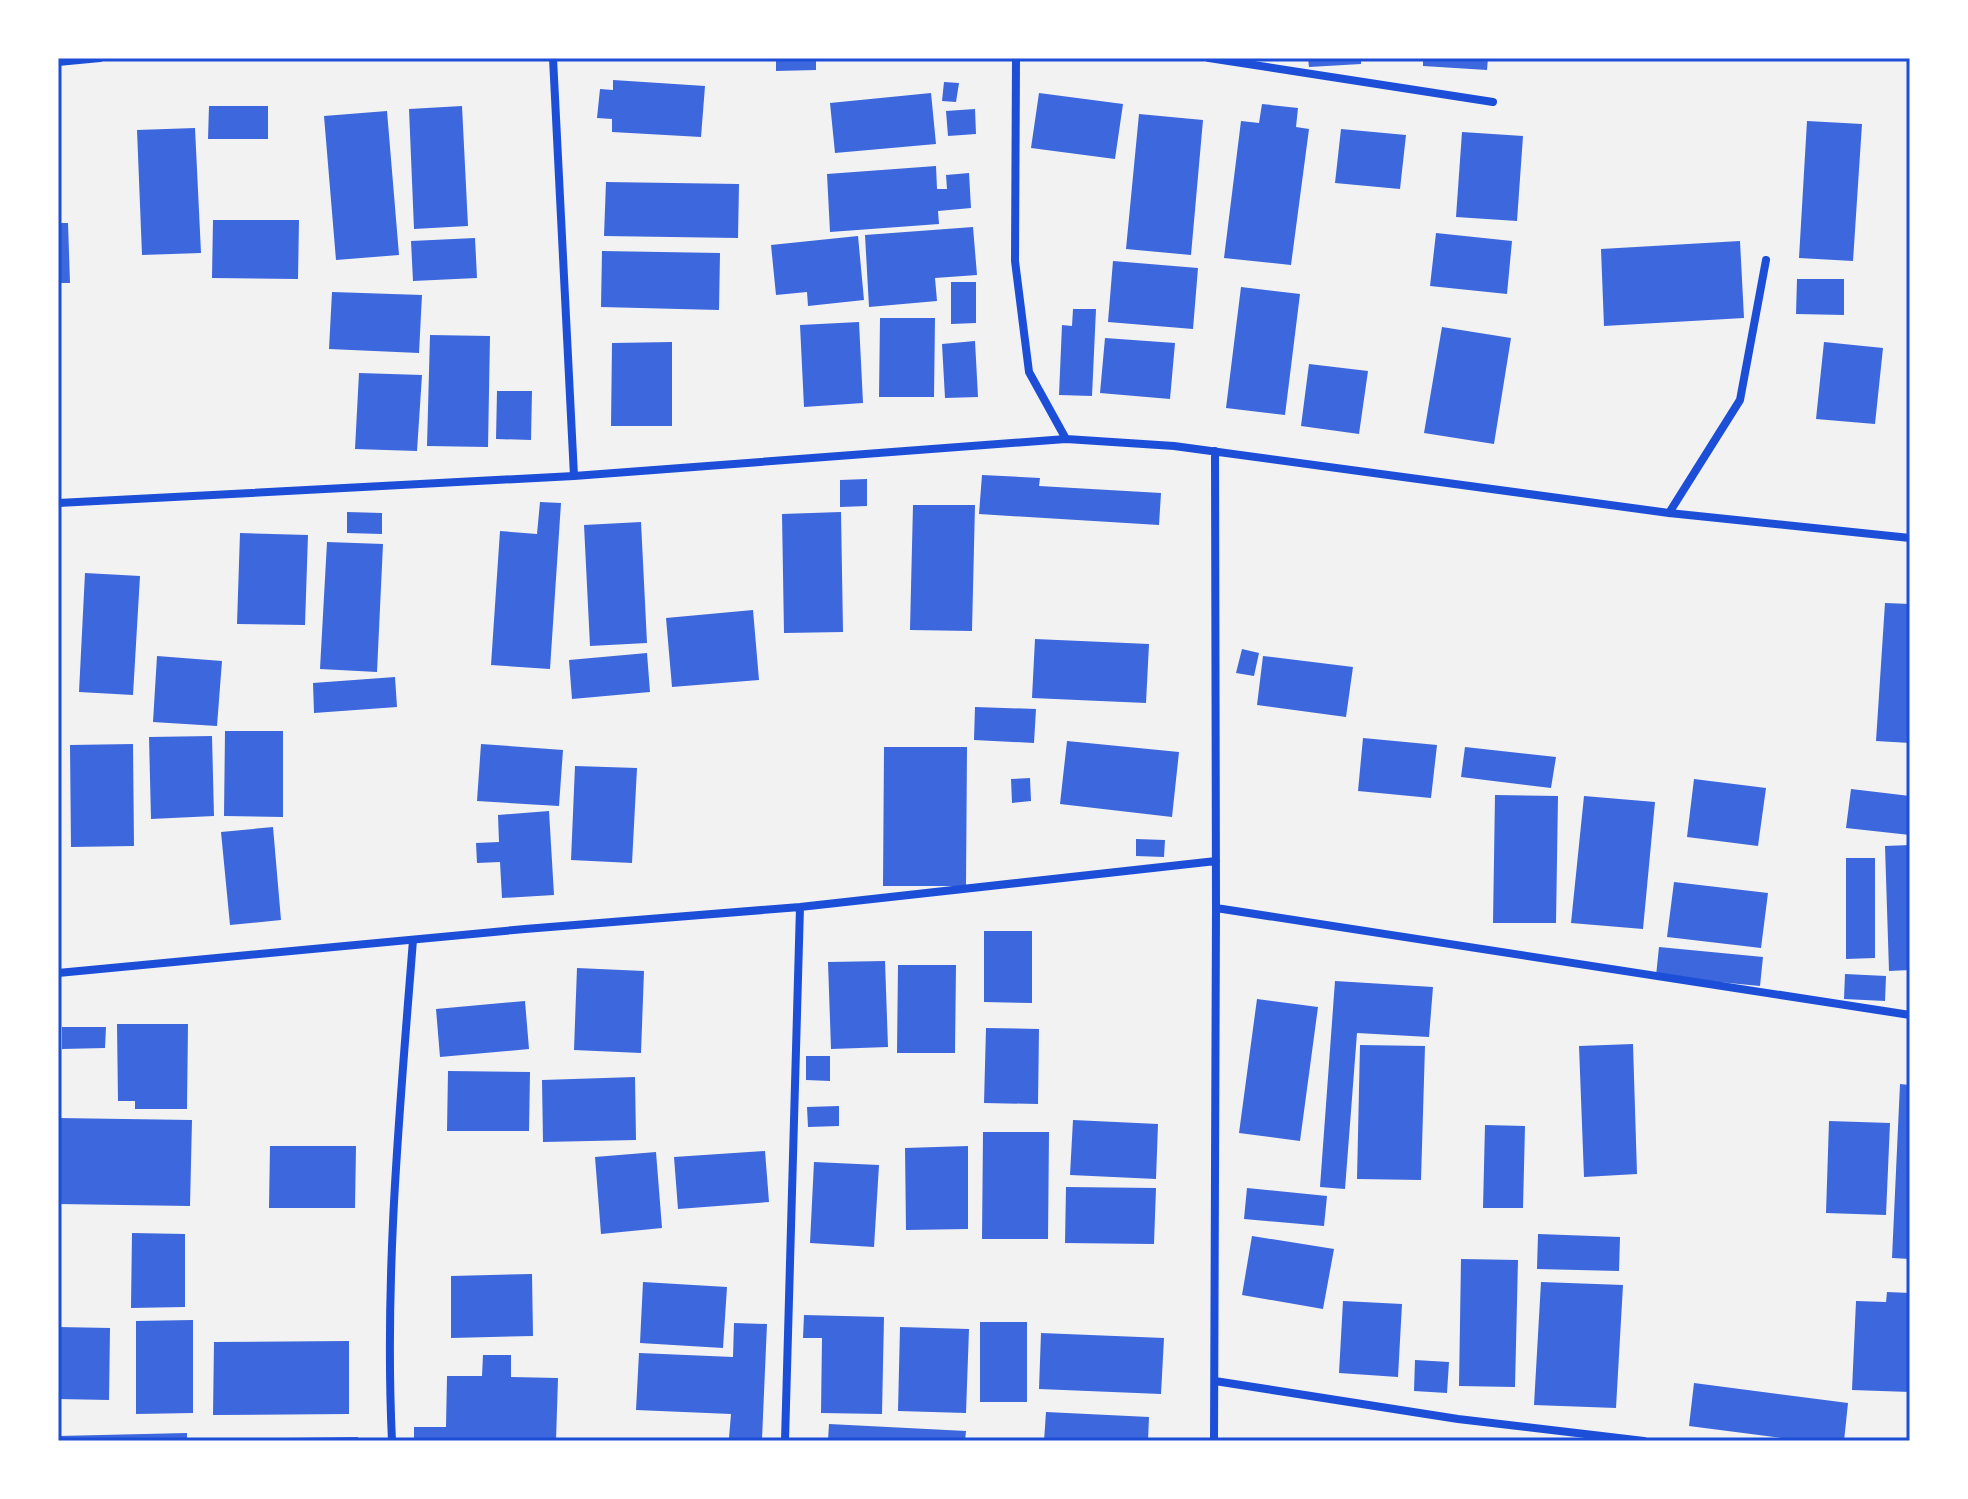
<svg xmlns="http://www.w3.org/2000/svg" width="1968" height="1499" font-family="'IBM Plex Sans',sans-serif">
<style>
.building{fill:#3d67dc}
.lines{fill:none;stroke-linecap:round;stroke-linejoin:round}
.minor{stroke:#1d4ed8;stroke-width:8}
.neatline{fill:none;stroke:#1d4ed8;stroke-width:3}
</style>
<rect width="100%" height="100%" fill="#f2f2f2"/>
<!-- building -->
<path class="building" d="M776 58H816V70L776 71Z
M1308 58H1361V64L1309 67Z
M1423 58H1488L1487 70 1423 66Z
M613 80 705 86 701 137 612 132V119L597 118 600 89 613 90Z
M944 82 959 83 956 102 942 101Z
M931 93 936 144 835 153 830 103Z
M1039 93 1123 104 1115 159 1031 148Z
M1262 104 1298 108 1296 127 1309 129 1291 265 1224 258 1241 121 1259 123Z
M209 106H268V139H208Z
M462 106 468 226 414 229 409 109Z
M975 109 976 134 948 136 946 111Z
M387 111 399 255 336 260 324 116Z
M1139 114 1203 120 1191 255 1126 249Z
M1807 121 1862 124 1853 261 1799 258Z
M195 128 201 253 142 255 137 130Z
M1341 129 1406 135 1400 189 1335 183Z
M1462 132 1523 136 1517 221 1456 217Z
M936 166 937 189H947L946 175 969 173 971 208 938 211 939 224 830 232 827 174Z
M606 182 739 184 738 238 604 236Z
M213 220H299L298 279 212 278Z
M58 223H68L70 283H58Z
M973 227 977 275 935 278 937 301 869 307 865 235Z
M1436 233 1512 241 1507 294 1430 286Z
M858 236 864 300 808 306 807 292 776 295 771 245Z
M475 238 477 278 413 281 411 241Z
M1740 241 1744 318 1604 326 1601 249Z
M602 251 720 253 719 310 601 307Z
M1113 261 1198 268 1193 329 1108 322Z
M1797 279H1844V315L1796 314Z
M951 282H976V323L951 324Z
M1241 287 1300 294 1285 415 1226 408Z
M332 292 422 295 419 353 329 349Z
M1073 309H1096L1092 396 1059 395 1062 325 1072 326Z
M880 318H935L934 397H879Z
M859 322 863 403 804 407 800 325Z
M1442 327 1511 338 1494 444 1424 433Z
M430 335 490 336 488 447 427 446Z
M1105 338 1175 343 1170 399 1100 393Z
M975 341 978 397 945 398 942 344Z
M672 342V426H611L612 343Z
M1824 342 1883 348 1875 424 1816 419Z
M1309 364 1368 371 1359 434 1301 426Z
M359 373 422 375 417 451 355 449Z
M497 391H532L531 440 496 439Z
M982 475 1040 478 1039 486 1161 493 1159 525 979 514Z
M867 479V506L840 507V480Z
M540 502 561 503 550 669 491 665 500 531 537 534Z
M913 505H975L972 631 910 630Z
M347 512 382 513V534L347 533Z
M841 512 843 632 784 633 782 514Z
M641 522 647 643 590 646 584 525Z
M240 533 308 535 305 625 237 624Z
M327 542 383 544 377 672 320 669Z
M85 573 140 576 133 695 79 692Z
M1885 603 1910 604V743L1876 741Z
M753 610 759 680 672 687 666 618Z
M1035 639 1149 644 1146 703 1032 698Z
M1242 649 1259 653 1254 676 1236 673Z
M647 653 650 692 572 699 569 660Z
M157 656 222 661 217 726 153 722Z
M1263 656 1353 667 1346 717 1257 705Z
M395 677 397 707 314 713 313 683Z
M975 707 1036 709 1034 743 974 740Z
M225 731H283V817L224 816Z
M212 736 214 816 151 819 149 737Z
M1363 738 1437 745 1431 798 1358 791Z
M1067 741 1179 752 1172 817 1060 804Z
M133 744 134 846 71 847 70 745Z
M481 744 563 750 559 806 477 801Z
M884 747H967L966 886H883Z
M1465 747 1556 757 1551 788 1461 777Z
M575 766 637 768 632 863 571 860Z
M1030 778 1031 801 1012 803 1011 779Z
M1694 779 1766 788 1758 846 1687 837Z
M1851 789 1910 796V835L1846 828Z
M1495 795 1558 796 1556 923H1493Z
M1584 796 1655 802 1643 929 1571 923Z
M549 811 554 895 502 898 500 862 477 863 476 843 499 842 498 815Z
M273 827 281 920 230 925 221 832Z
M1136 839 1165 840 1164 857 1136 856Z
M1910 845V970L1889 971 1885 846Z
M1846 858H1875V958L1846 959Z
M1674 882 1768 893 1761 948 1667 937Z
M984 931H1032V1003L984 1002Z
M1659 947 1763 957 1760 986 1656 976Z
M885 961 888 1047 831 1049 828 962Z
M898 965H956L955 1053H897Z
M577 968 644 971 641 1053 574 1050Z
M1845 974 1886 976 1885 1001 1844 999Z
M1335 981 1433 987 1429 1037 1357 1033 1345 1189 1320 1187Z
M1257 999 1318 1007 1300 1141 1239 1133Z
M525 1001 529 1049 440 1057 436 1009Z
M117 1024H188L187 1109H135V1101H118Z
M62 1027H106L105 1048 62 1049Z
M986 1028 1039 1029 1038 1104 984 1103Z
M1633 1044 1637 1174 1584 1177 1579 1046Z
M1360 1045 1425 1046 1421 1180 1357 1179Z
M806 1056H830V1081L806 1080Z
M448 1071 530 1072 529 1131H447Z
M635 1077 636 1140 543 1142 542 1080Z
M1900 1084 1910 1085V1259L1892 1258Z
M839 1106V1126L808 1127 807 1107Z
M58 1118 192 1120 190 1206 58 1204Z
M1073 1120 1158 1124 1156 1179 1070 1175Z
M1829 1121 1890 1123 1886 1215 1826 1213Z
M1485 1125 1525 1126 1523 1208H1483Z
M983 1132H1049L1048 1239H982Z
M270 1146H356L355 1208H269Z
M968 1146V1229L906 1230 905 1148Z
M765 1151 769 1202 678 1209 674 1157Z
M656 1152 662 1228 601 1234 595 1157Z
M814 1162 879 1165 874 1247 810 1243Z
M1066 1187 1156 1188 1154 1244 1065 1243Z
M1247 1188 1327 1196 1324 1226 1244 1219Z
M132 1233 185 1234V1307L131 1308Z
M1538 1234 1620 1237 1619 1271 1537 1269Z
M1252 1236 1334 1249 1323 1309 1242 1295Z
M1461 1259 1518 1260 1515 1387 1459 1386Z
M532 1274 533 1336 451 1338V1276Z
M643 1282 727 1287 723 1348 640 1343Z
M1541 1282 1623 1285 1616 1408 1534 1405Z
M1887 1292 1910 1293V1392L1852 1390 1856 1301 1886 1302Z
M1343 1301 1402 1304 1398 1377 1339 1373Z
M804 1315 884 1317 882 1414 821 1413 822 1338H803Z
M193 1320V1413L136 1414V1321Z
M980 1322H1027V1402H980Z
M734 1323 767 1324 762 1439 729 1438 731 1414 636 1410 639 1353 733 1357Z
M58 1327 110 1328 109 1400 58 1399Z
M900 1327 969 1329 966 1413 898 1411Z
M1041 1333 1164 1338 1161 1394 1039 1389Z
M349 1341V1414L213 1415 214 1342Z
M483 1355H511V1377L558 1378 556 1441H414V1427H446L447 1376H482Z
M1415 1360 1449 1362 1447 1393 1414 1391Z
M1694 1383 1848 1403 1844 1441H1804L1689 1426Z
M1046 1412 1149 1417 1148 1441H1044Z
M829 1424 966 1431 965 1441H828Z
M187 1433V1441H58V1436Z
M358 1437V1441H284V1438Z"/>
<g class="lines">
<!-- minor -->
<path class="minor" d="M553 58 574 476
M1016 58 1015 261 1029 372 1066 439 1174 446 1669 513 1910 538
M1209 58 1493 102
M58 62 100 58
M1215 451 1216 908 1910 1015
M58 503 574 476 1066 439
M1669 513 1740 400 1766 260
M58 973 525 929 800 907 1216 861
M1215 1381 1458 1419 1644 1441
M392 1441C384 1274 400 1107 413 940
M785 1441 800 907
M1214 1441 1216 908"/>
</g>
<!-- border -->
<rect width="1968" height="1499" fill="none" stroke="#ffffff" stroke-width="120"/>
<rect x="60" y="60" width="1848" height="1379" class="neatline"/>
</svg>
